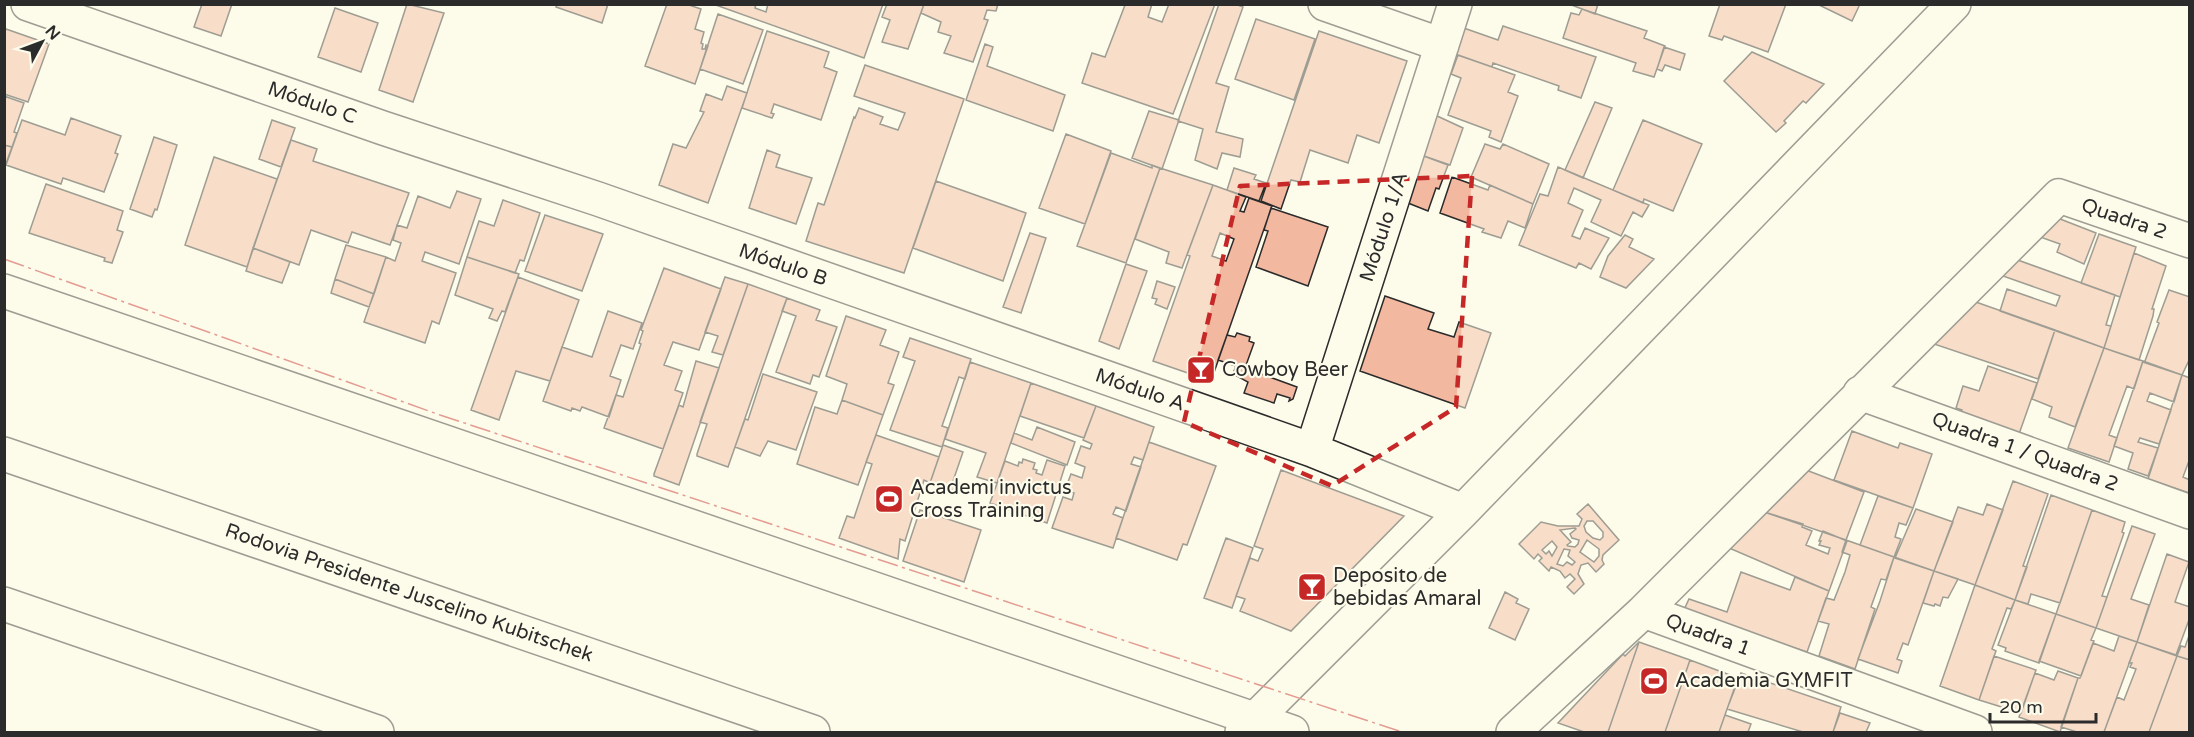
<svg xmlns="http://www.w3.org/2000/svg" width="2194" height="737" font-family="'Varela Round',sans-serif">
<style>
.building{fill:#f2b8a0;stroke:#2b2b2b;stroke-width:1.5;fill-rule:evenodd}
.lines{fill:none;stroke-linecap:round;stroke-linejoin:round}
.minor-casing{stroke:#2b2b2b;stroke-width:36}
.highway-casing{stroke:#2b2b2b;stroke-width:36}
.minor{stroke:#fdfbea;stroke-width:33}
.highway{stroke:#fdfbea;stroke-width:33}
.power{stroke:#c62828;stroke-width:1.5;stroke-dasharray:21 4.5 3 4.5;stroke-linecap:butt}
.marked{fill:none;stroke:#c62828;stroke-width:4.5;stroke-dasharray:12 8;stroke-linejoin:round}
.labels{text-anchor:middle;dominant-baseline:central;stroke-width:4.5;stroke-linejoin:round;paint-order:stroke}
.street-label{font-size:20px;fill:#2b2b2b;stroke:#fdfbea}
.poi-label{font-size:20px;fill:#2b2b2b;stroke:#fdfbea;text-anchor:start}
</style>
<rect width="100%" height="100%" fill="#fdfbea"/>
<!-- building -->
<path class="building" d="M202 4H232L221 36 194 27Z
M407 4 444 13 413 102 379 90Z
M557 4H608L602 23 556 7Z
M667 4H686L701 9 695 29 704 32 701 43 703 44 702 49H705L706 45 708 46 695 84 645 66Z
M713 4H756L755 8 766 12 768 4H883L864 58Z
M887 4H924L908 49 882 42 890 20 882 17Z
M924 4H998L996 11 987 10 984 19 988 20 973 62 944 53 951 36 938 32 941 22 921 13Z
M1123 4H1152L1148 17 1162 22 1169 4H1215L1173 114 1082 83 1092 53 1105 57 1125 5Z
M1219 4H1235L1243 7 1216 83 1229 87 1216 132 1243 139 1240 157 1222 153 1217 169 1195 160 1203 129 1178 121Z
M1569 4H1598L1595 14Z
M1720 4H1786L1768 52 1724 36 1722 40 1709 36Z
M1817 4H1860L1852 21Z
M335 8 378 23 361 72 318 57Z
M1582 9 1647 31 1644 38 1665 46 1654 77 1633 71 1636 63 1563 38 1571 13 1579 15Z
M718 14 763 30 743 84 700 69Z
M1256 19 1315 39 1294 100 1235 79Z
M1458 26 1498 40 1503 26 1596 57 1581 98 1558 90 1559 86 1493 63 1492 67 1449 52Z
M6 29 49 44 28 102 4 94V34Z
M767 31 829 52 824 67 837 72 821 120 774 104 771 113 774 114 772 118 742 108Z
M1319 31 1407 61 1379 143 1357 135 1348 163 1310 150 1300 182 1291 180 1281 209 1261 201Z
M985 44 993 47 987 66 1065 95 1053 131 966 100Z
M1664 47 1685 54 1680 70 1665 65 1662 71 1657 69Z
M1752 52 1824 84 1806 103 1803 101 1784 121 1786 123 1776 132 1724 81Z
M1458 55 1515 75 1508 92 1518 96 1501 142 1489 137 1491 131 1448 115 1461 78 1451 74Z
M865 65 964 99 904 273 806 241 818 203 824 205 854 117 855 118 859 108 883 117 880 124 898 130 905 113 854 96Z
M727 86 747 93 708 203 659 185 673 144 686 148 704 112 700 111 706 94 722 100Z
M4 96 24 103 14 132 17 133 12 147 4 145Z
M1595 102 1612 108 1583 178 1565 170Z
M1149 111 1179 120 1162 169 1132 158Z
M1435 115 1463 128 1450 165 1421 155Z
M71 118 121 136 115 153 118 154 104 192 63 178 61 184 6 165 22 120 65 135Z
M272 120 295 128 281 167 259 159Z
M1643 120 1702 144 1673 211 1644 199 1643 203 1613 190Z
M1066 134 1111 151 1085 224 1039 208Z
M154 137 177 145 157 210 155 209 152 217 130 209Z
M291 140 317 149 313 161 409 193 390 245 352 232 348 243 311 230 299 265 253 248Z
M1485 144 1500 149 1503 144 1549 164 1533 204 1471 177Z
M4 145 12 147 4 169Z
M767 150 780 155 776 167 812 178 796 224 749 208Z
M1111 153 1152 168V165L1160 168 1126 263 1077 246Z
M1421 155 1448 165 1439 189 1436 188 1428 211 1403 201Z
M214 157 277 179 247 267 185 245Z
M1558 167 1649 205 1642 217 1633 212 1621 236 1591 222 1601 200 1574 188 1568 203 1583 210 1572 236 1580 239 1585 228 1609 238 1591 269 1579 263 1576 268 1519 245 1540 194 1548 196Z
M1160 168 1213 185 1182 268 1166 263 1169 252 1135 239Z
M1234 168 1256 175 1254 179 1266 183 1259 201 1227 190Z
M1452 177 1488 190 1490 185 1533 204 1525 228 1508 221 1501 238 1482 232 1484 229 1440 213Z
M936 181 1026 213 1003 281 913 248Z
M46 184 123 211 117 230 123 232 112 263 104 261 105 258 29 233Z
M1213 185 1246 197 1240 211 1244 212 1249 198 1272 206 1211 381 1153 361 1190 256 1187 255ZM1220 233 1234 239 1226 261 1212 256Z
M457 191 481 199 459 264 425 252 422 261 456 273 439 324 432 321 425 343 364 322 386 257 395 261 401 243 393 240 397 225 407 228 418 196 450 208Z
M503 200 540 213 524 261 520 260 515 273 467 257 479 221 494 226Z
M1271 208 1328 227 1308 286 1256 267 1268 231 1264 230Z
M545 215 603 234 582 291 525 271Z
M2055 217 2096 233 2084 264 2057 252 2060 244 2040 237Z
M1030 233 1046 238 1021 313 1003 307Z
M2099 234 2136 247 2120 297 2081 283Z
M1625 235 1633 239 1629 247 1654 259 1626 288 1600 277 1608 256Z
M346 245 386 257 374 294 335 279Z
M253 248 290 262 282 283 246 271Z
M2134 253 2166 266 2152 309H2154L2153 316 2139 360 2104 348Z
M467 257 519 274 505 312 502 311 497 321 489 318 493 309 455 295Z
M2015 259 2115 295 2106 325 2111 326 2104 348 2000 311 2007 289 2056 306 2060 296 2000 275Z
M1126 264 1147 271 1119 349 1099 341Z
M664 268 721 289 699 350 673 342 664 365 682 371 675 390 683 393 663 449 604 428 616 395 623 397 641 344 639 343 643 331 641 330Z
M518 277 579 300 550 381 516 371 499 420 471 410Z
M725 277 748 284 723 355 712 352 718 336 705 332Z
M335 279 374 294 369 307 331 293Z
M1157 281 1175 287 1167 309 1155 304 1157 299 1152 298Z
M748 284 787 298 728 467 697 456V454L707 424 700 422Z
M2169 290 2190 297V358L2182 375 2143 362 2145 361 2159 323 2157 322Z
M1385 296 1434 313 1428 329 1454 337 1459 322 1491 333 1465 408 1360 371Z
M787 298 820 310 816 320 837 327 819 377 813 375 810 384 776 372 796 316 782 311Z
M1973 301 2055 330 2038 379 1934 344Z
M608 311 642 323 633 349 621 345 610 376 621 380 609 417 582 407 580 411 572 408 571 411 543 401 562 347 592 357Z
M846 316 886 330 880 345 899 352 888 383 894 385 883 415 842 400 847 384 826 376Z
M2055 330 2104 348 2075 427 2049 417 2052 407 2032 399Z
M1237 333 1250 337 1249 341 1254 343 1245 368 1297 387 1293 399 1289 401 1290 398 1277 394 1274 403 1244 393 1248 382 1233 374 1236 366 1218 360 1227 335 1235 337Z
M910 338 971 359 965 379 959 377 942 426 948 428 942 447 890 430 915 361 903 357Z
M2104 348 2143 361 2134 389 2127 386 2109 435 2117 438 2109 462 2068 448Z
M696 361 719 368 679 485 654 476V474L679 405 683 407Z
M2143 361 2182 375 2174 402 2150 393 2147 401 2171 410 2159 444 2140 438 2138 442 2158 448 2148 476 2128 469 2133 453 2114 446Z
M970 362 1031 383 997 483 977 477 986 453 945 439Z
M1988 366 2037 383 2019 434 1961 413 1962 410 1956 408 1963 386 1979 391Z
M763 374 817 392 796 450 768 441 760 456 735 447 745 419 748 420Z
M2182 375 2190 378V458L2183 477 2190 480 2189 493 2148 479Z
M1031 383 1096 406 1084 438 1020 416Z
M842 400 883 415 858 485 797 464 815 407 837 414Z
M1096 406 1154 427 1143 460 1134 457 1131 464 1141 467 1126 511 1116 507 1113 514 1123 518 1113 548 1052 528 1063 497 1072 500 1074 493 1065 490 1071 474 1082 478 1085 467 1075 463 1081 446 1090 449 1092 444 1083 440Z
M1037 427 1075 442 1067 465 1011 443 1014 433 1032 440Z
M1852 431 1898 448 1900 443 1932 454 1913 508 1834 480Z
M876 435 939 457 930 483 924 480 905 541 900 539 898 559 839 538 847 516 854 518 872 464 866 462Z
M1149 442 1216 466 1187 545 1183 544 1177 560 1116 538Z
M943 445 963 452 953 481 964 485 960 493 930 483Z
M1023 459 1035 463 1033 469 1037 470 1036 473 1042 475 1047 460 1065 466 1047 523 990 503 1005 461 1018 466 1019 462 1022 463Z
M1281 470 1404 516 1291 631 1240 611 1245 599 1236 596 1250 558 1258 561 1263 549 1254 546Z
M1806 470 1864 492 1846 540 1764 512Z
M2013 481 2048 494 2023 566 2027 567 2015 600 1975 585Z
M2051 495 2092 510 2060 603 2031 594 2028 604 2015 600Z
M1878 496 1913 508 1906 525 1899 523 1895 537 1901 539 1894 557 1860 545Z
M1588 504 1619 540 1603 555 1602 560 1604 564 1596 572 1588 563 1581 565 1578 574 1584 584 1574 594 1567 587 1575 579 1570 574 1565 578 1560 571 1551 567 1549 571 1539 561 1542 558 1538 554 1534 559 1519 544 1541 522 1558 526H1579L1582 519 1577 514ZM1590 521H1593L1603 532V537L1600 540 1593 538 1586 532 1584 526 1587 521ZM1575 528 1576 529 1570 534 1572 538 1579 540 1578 544 1575 547 1568 546 1567 545 1571 542 1560 530ZM1587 540 1599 549V556L1594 562 1580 552ZM1552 541 1557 547 1552 556 1549 551 1546 554 1542 550ZM1564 549 1570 550 1568 556 1575 562 1572 565 1567 562 1563 566 1557 564Z
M1987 504 2003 510 1975 585 1934 571 1958 507 1983 515Z
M1916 509 1953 522 1934 571 1895 558Z
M920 510 981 530 964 582 903 561Z
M2092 510 2125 522 2122 532 2124 533 2102 596 2107 597 2096 628 2056 614Z
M1761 511 1803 524 1802 527 1812 531 1806 545 1828 554 1830 548 1819 545 1821 541H1819L1823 531 1847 541 1829 591 1729 548Z
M2132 526 2155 534 2131 599 2149 605 2137 642 2096 628Z
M1226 538 1253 548 1232 608 1204 598Z
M1846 540 1894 557 1886 580 1881 579 1871 607 1875 609 1855 669 1819 656 1829 624 1818 621 1826 598 1834 600 1845 572 1850 555 1842 552Z
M2167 554 2189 562 2175 602 2190 607V617L2176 655 2137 642Z
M1894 557 1934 571 1908 645 1903 643 1897 659 1902 661 1898 673 1858 659 1880 601Z
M1934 571 1958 579 1948 598 1943 597 1940 606 1935 604 1934 606 1923 603Z
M1741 572 1790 590 1795 577 1829 591 1807 652 1683 612 1689 599 1727 612Z
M1975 585 2015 600 2011 609 2007 608 1992 649 1996 651 1979 700 1940 686Z
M1505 592 1518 599 1516 603 1529 609 1515 640 1489 628Z
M2015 600 2056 614 2039 663 2005 651 2006 648 1998 645Z
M2056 614 2096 628 2091 640 2094 641 2081 676 2039 661Z
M2190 633V660L2177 656 2181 646 2185 647Z
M2119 636 2137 642 2104 732H2077L2061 727 2078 678H2080L2093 643 2114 651Z
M1639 642 1690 660 1665 732H1608Z
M1639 642 1608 732H1584L1558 723 1623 654 1625 656Z
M2137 642 2177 656 2149 732H2104L2117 697 2124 700 2136 669 2130 667 2132 663H2129Z
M1994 656 2036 670 2021 713 1979 700Z
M2177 656 2190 660V732H2149Z
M1690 660 1738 678 1719 732H1665Z
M2058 671 2078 678 2060 732 2019 717 2035 673 2054 680Z
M1741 673 1841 707 1833 732H1803L1727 709Z
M1840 713 1870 723 1866 732H1833Z
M1725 715 1751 724 1748 732H1719Z"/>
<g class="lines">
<!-- minor casing -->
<g class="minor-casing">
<path id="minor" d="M28 4 383 128 598 199 1312 450 1463 511
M1325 4 1442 45
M4 291 1292 732
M1860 393 2190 512
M1312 450 1455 4
M1644 611 1975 732
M1242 732 1463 511 1954 4
M1513 732 1644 611 2059 196 2190 241"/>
</g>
<!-- highway casing -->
<g class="highway-casing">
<path id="highway" d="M4 454 813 732
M4 604 377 732"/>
</g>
<!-- minor -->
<use href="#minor" class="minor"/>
<!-- highway -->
<use href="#highway" class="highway"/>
<!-- power -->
<path class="power" d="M4 259 440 415 1402 732"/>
</g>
<!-- marked area -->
<path d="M0 0H2194V737H0ZM1472 176 1456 407 1332 486 1184 422 1240 186Z" fill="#fdfbea" fill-opacity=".55" fill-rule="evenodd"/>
<path class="marked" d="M1472 176 1456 407 1332 486 1184 422 1240 186Z"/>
<!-- icons -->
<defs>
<g id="bar-square" transform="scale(1.5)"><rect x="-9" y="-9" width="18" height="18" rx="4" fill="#c62828" stroke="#fdfbea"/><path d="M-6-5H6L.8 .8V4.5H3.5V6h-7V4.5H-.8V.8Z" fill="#fff"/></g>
<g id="stadium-square" transform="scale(1.5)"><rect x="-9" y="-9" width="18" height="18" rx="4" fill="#c62828" stroke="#fdfbea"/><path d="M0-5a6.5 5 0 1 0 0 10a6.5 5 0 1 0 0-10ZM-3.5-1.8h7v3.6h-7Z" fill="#fff"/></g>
</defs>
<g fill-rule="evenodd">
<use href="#bar-square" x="1201" y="370"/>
<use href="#stadium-square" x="889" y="499"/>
<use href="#bar-square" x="1312" y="587"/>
<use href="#stadium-square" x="1654" y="681"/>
</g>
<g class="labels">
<!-- street labels -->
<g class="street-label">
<text transform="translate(312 103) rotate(19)">Módulo C</text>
<text transform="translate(2124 219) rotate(19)">Quadra 2</text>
<text transform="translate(1384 227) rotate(-72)">Módulo 1/A</text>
<text transform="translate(783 265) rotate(19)">Módulo B</text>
<text transform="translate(1140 390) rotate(19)">Módulo A</text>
<text transform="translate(2025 452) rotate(20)">Quadra 1 / Quadra 2</text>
<text transform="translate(409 593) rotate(19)">Rodovia Presidente Juscelino Kubitschek</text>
<text transform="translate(1708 635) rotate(20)">Quadra 1</text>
</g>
<!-- poi labels -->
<g class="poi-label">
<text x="1222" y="370">Cowboy Beer</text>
<text x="910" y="488">Academi invictus<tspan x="910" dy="23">Cross Training</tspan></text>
<text x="1333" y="576">Deposito de<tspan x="1333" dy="23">bebidas Amaral</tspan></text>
<text x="1675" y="681">Academia GYMFIT</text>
</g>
</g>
<!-- border -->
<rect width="2194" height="737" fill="none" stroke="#2b2b2b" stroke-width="12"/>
<!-- north arrow -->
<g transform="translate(42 42) rotate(49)" stroke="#fdfbea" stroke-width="4.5" paint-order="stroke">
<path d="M0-4.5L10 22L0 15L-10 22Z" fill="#2b2b2b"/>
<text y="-9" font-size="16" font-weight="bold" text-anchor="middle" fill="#2b2b2b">N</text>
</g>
<!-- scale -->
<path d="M1990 713v9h106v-9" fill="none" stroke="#2b2b2b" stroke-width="3"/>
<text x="1999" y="713" font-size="18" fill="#2b2b2b" stroke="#fdfbea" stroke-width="4.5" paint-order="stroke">20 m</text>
</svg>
